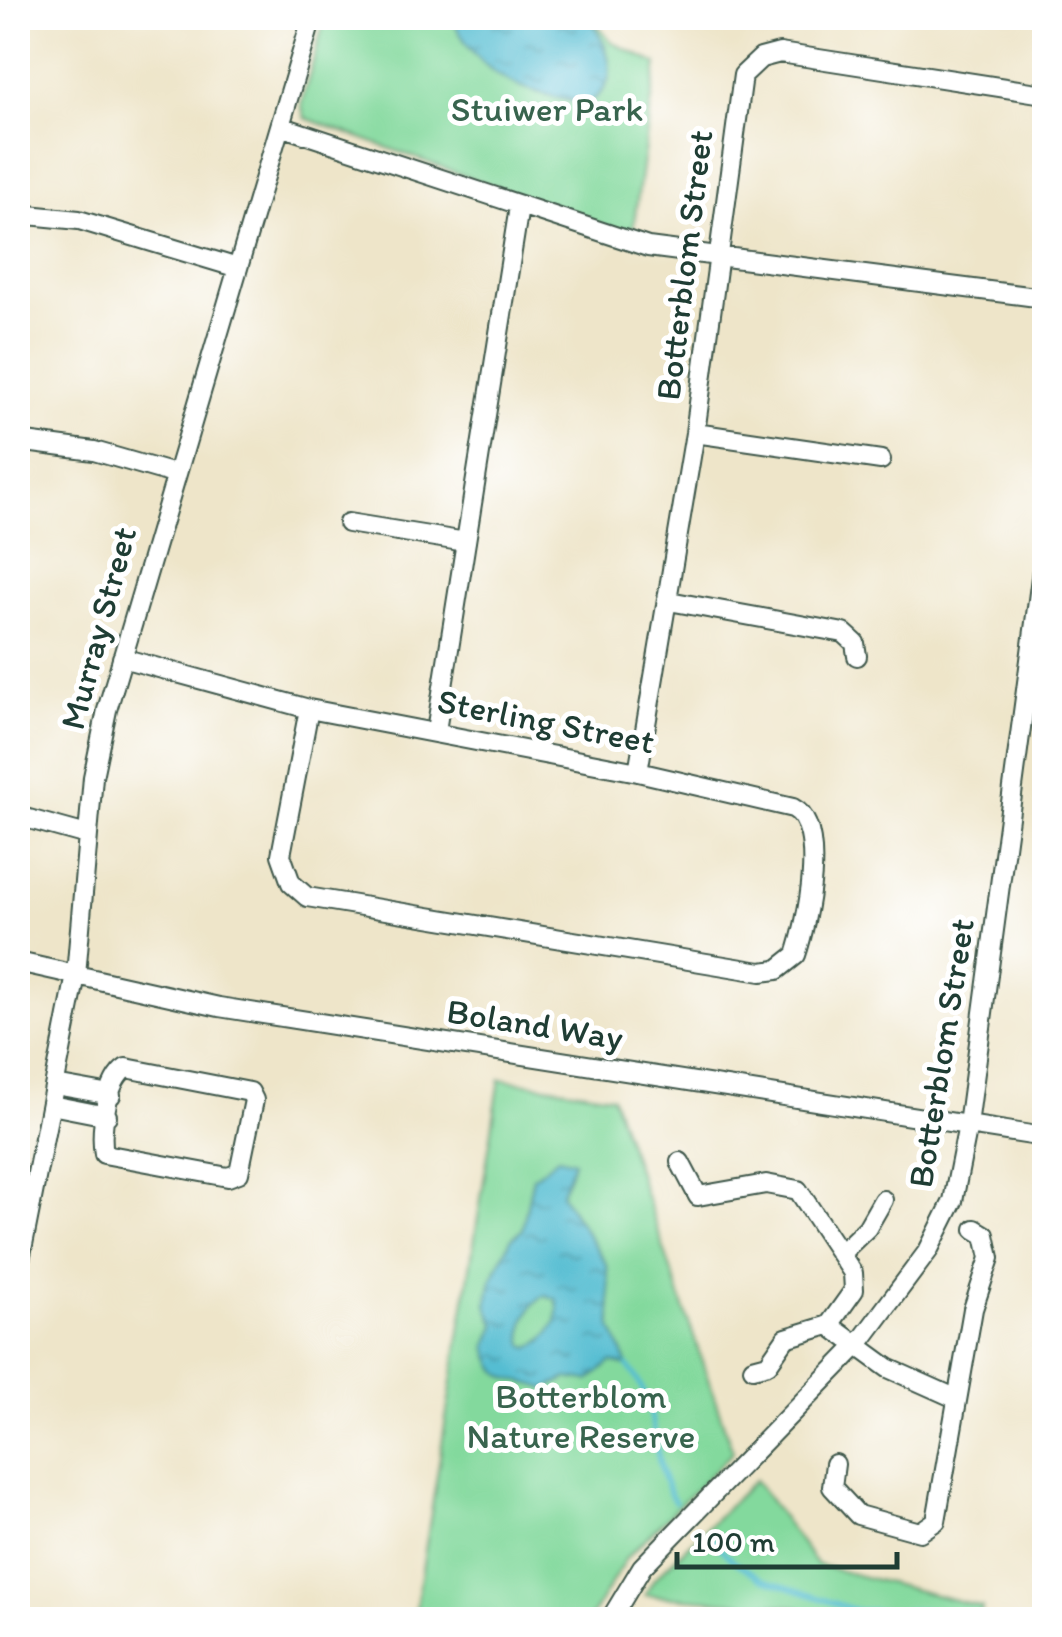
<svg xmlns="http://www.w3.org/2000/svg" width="1062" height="1637" font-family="Itim,sans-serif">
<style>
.park{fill:#83d99d;stroke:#518b68;stroke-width:2.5}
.water{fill:url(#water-ripples);stroke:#3a7d83;stroke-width:2.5;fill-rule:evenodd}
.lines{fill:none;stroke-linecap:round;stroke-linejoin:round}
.stream{stroke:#55bdd2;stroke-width:5}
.minor-casing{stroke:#3e564a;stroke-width:22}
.minor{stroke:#fff;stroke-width:18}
.labels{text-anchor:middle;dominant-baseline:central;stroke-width:10;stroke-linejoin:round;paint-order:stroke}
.park-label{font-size:35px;fill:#38644e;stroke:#fff}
.street-label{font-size:35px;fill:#1f3d34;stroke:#fff}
</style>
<defs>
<pattern id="water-ripples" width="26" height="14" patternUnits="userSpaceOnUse" patternTransform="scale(2.5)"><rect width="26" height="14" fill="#55bdd2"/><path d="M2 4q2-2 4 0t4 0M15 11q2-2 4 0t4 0" fill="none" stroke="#469bab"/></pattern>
</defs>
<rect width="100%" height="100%" fill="#fff"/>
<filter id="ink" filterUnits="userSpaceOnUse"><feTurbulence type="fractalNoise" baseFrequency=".01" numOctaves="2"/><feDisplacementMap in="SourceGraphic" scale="20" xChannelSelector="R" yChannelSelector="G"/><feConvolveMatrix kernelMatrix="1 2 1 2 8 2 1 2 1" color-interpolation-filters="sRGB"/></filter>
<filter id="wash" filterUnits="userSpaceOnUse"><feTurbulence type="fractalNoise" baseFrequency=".0048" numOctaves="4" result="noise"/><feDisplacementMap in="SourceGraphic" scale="40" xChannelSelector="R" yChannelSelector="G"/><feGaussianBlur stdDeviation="2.25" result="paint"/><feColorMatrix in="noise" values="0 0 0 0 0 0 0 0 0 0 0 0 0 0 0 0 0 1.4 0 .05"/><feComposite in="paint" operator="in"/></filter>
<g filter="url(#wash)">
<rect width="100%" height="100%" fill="#eee5c9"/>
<!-- park -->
<path class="park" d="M325 18H592L613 43 657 64 632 236 305 118 301 105Z
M500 1079 612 1096 733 1452 626 1558 590 1619 414 1620Z
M755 1480 817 1565 982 1607 980 1619H806L798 1607 645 1595 654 1579Z"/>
<!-- water -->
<path class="water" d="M452 18H590C608 47 626 86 584 104 520 89 482 81 452 18Z
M558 1157 574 1161 561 1194 607 1265 612 1328 628 1366 611 1362 589 1381 567 1378 546 1389C518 1376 498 1389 487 1347L496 1326 487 1305 492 1279 511 1239 522 1230 533 1177ZM545 1295 556 1299C564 1319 547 1341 529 1348L524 1345C519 1327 529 1303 545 1295Z"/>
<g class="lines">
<!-- stream -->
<path class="stream" d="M628 1366C664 1409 647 1460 675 1502
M707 1534 731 1559 762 1579 858 1611H929"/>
</g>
</g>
<g filter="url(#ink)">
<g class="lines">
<!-- minor casing -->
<g class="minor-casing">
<path id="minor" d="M280 126 648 247 1044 298
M18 214 79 220 238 268
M695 433 881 460
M18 441 94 451 174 474
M348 523 466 542
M669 601 844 633 855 643 857 656
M122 658 309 709 638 772 793 808C828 826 807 922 796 955L777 970 761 972 307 897 291 883 281 855 309 709
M436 731 519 207
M638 772 695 433 743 75 761 58 780 53 1044 94
M18 816 87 835
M18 962 219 1007 1044 1137
M126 1068 250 1092 254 1100 239 1173 228 1177 104 1154C100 1132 106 1081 126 1068Z
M55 1085 111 1095
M51 1105 107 1116
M680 1162 698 1196 766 1184 798 1190 853 1273 854 1290 829 1325 888 1368 955 1398
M841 1253 867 1228 883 1200
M18 1270 76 975 93 777 107 710 312 18
M753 1368 768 1364 786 1338 829 1325
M835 1464 832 1487 858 1515 920 1532 936 1521 973 1309 990 1258 985 1235 975 1229
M610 1620 642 1567 857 1346 928 1251 953 1201 968 1125 1044 555"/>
</g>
<!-- minor -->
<use href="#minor" class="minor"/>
</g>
</g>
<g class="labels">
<!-- park labels -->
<g class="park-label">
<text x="547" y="109">Stuiwer Park</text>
<text x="581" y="1396">Botterblom<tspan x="581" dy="40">Nature Reserve</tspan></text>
</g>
<!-- street labels -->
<g class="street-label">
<text transform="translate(684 265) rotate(-83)">Botterblom Street</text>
<text transform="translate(98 628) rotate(-75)">Murray Street</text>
<text transform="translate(546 721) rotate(11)">Sterling Street</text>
<text transform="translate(535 1024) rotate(9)">Boland Way</text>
<text transform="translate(941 1053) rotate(-81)">Botterblom Street</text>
</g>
</g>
<!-- margin -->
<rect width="1062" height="1637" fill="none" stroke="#fff" stroke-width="60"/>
<!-- scale -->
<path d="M677 1552v15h220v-15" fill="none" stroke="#1f3d34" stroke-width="5"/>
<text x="692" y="1552" font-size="30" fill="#1f3d34" stroke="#ffffff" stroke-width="8" paint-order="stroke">100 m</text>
</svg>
